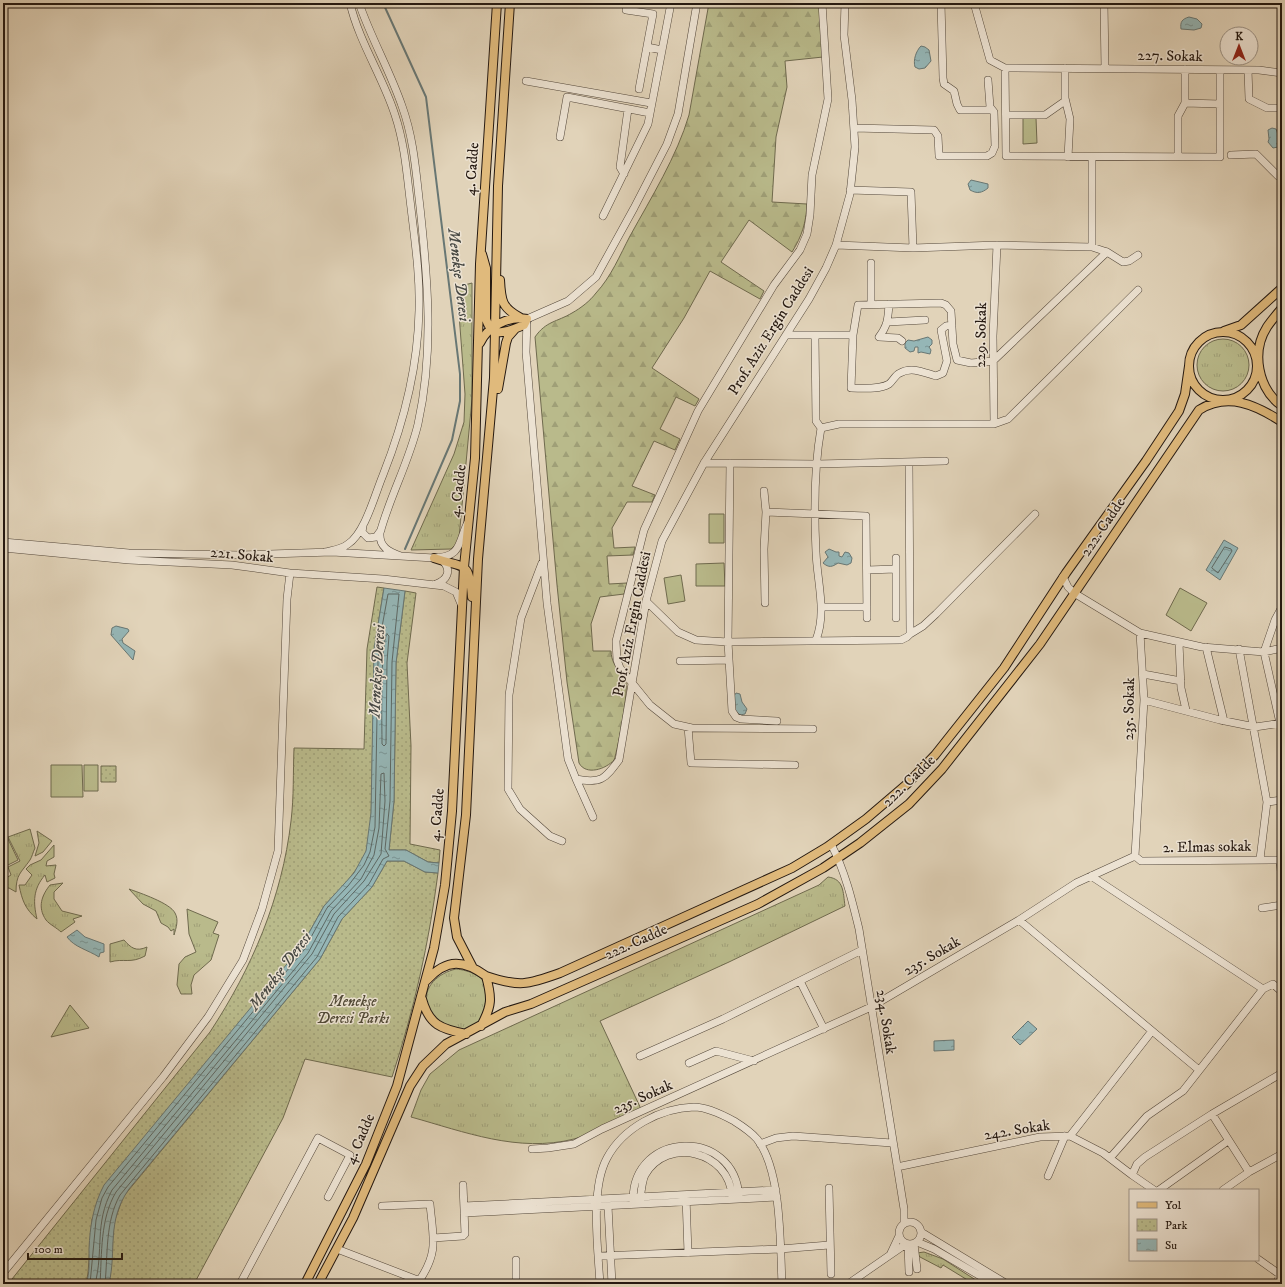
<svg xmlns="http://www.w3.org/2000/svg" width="1285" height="1287" font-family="'IM FELL DW Pica',serif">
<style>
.grass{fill:url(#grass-tufts);stroke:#6f6a4e}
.forest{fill:url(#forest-firs);stroke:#6f6a4e}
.park{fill:url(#park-dots);stroke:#6f6a4e}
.pitch{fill:#b9ba8b;stroke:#6f6a4e}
.water{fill:url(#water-ripples);stroke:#687774}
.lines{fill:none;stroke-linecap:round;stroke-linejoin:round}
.shore{stroke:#5d6864;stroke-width:1}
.stream{stroke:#687774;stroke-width:2}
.minor-casing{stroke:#54483b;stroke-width:8}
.major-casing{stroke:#251911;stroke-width:10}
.minor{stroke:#ece2d2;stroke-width:7}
.major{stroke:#e0ba7c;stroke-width:8}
.labels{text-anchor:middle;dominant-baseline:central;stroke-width:3;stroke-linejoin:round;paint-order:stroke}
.street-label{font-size:15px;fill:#251911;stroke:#ece2d2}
.park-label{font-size:15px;font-style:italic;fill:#514936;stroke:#ece2d2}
.water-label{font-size:16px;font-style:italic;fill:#474843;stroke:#ece2d2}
</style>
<defs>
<pattern id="grass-tufts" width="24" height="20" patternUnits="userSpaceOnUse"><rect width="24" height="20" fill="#b9ba8b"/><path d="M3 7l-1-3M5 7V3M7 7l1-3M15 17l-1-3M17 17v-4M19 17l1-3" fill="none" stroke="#9f9f77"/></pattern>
<pattern id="forest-firs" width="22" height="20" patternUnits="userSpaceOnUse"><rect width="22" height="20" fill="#b9ba8b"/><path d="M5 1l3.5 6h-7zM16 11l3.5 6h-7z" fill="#9f9f77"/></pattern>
<pattern id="park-dots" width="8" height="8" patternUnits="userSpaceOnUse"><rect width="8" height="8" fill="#b9ba8b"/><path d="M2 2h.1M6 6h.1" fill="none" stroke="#9f9f77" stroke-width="1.8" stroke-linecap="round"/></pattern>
<pattern id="water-ripples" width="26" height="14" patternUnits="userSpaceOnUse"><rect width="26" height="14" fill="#95b6b6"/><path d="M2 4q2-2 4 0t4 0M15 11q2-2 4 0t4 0" fill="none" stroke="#799393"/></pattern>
</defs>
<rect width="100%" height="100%" fill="#e1d3b9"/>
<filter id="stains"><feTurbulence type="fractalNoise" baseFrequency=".005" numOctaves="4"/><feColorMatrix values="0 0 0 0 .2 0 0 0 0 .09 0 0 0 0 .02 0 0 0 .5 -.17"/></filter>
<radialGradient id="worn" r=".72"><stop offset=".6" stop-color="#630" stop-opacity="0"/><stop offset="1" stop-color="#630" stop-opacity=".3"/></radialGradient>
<!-- grass -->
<path class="grass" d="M472 283V399L459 538 456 544 451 549 411 550 454 454 464 422 465 394 457 287Z
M1197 365a26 26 0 1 1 52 0a26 26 0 1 1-52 0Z
M30 829 35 848C33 852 32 857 30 860 21 873 16 874 16 892L9 888H3V880L11 875 8 867 20 861 8 837Z
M37 831 52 841 43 852 35 856 39 843Z
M54 845V857L47 861 46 866 56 865 54 874 55 878 47 882 45 875C33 889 33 902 37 919 25 909 22 900 19 885H25L32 875 26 869 30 865 41 860Z
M828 877C844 879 843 892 845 906L729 962 600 1021 641 1109C622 1118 593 1134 574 1139 518 1153 465 1132 411 1117L421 1090 430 1074 459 1050 819 885Z
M63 883 54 892V899L62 911 82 916 73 919 75 922 61 932C57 928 49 924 46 920 37 907 42 895 50 885Z
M129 889C140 893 170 903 175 913 179 920 176 928 174 935V929L171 931 168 927 161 923 156 911 143 904Z
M187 909 218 922 213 933 219 935 211 960 194 975 191 985 192 994H181L177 985 179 964 185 957 196 952 189 934Z
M124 940C131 948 136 952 147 947L145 956C130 964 124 958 110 962V944Z
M456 969C468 970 486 976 488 991 489 999 485 1011 484 1019L468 1031 438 1026C435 1020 428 1013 427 1007 422 986 439 973 456 969Z
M70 1005 89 1028 51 1037Z
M924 1252 943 1259 982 1284H974L943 1265 941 1268 920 1257 917 1253Z"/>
<!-- forest -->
<path class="forest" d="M709 3H819L823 57 785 61 787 87 776 137 772 202 807 204C806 223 802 236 792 252L749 220 721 262 764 291 760 299 710 271 684 318 652 368 699 399 695 406 676 397 660 429 680 439 675 450 654 441 632 486 655 495 652 502H627L612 528 614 548 635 547 633 555 607 556 609 584 627 583 624 594 600 597 591 624 593 651H611C612 670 624 670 626 683 628 694 618 749 614 760 606 769 586 776 579 763L567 682 557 585 535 337C546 321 557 322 572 313 581 308 590 301 596 293 611 277 620 255 630 236 651 198 677 156 689 115Z"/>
<!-- park -->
<path class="park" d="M377 587 384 588 376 637 374 662 371 827 366 852 361 863 345 884 324 906 301 947 92 1219 88 1273 86 1284H8L210 1032C252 968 282 898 291 821 294 797 293 772 294 748L364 749 367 649Z
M405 591 416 593 407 663 411 746 410 844 440 850 439 863 428 862 406 850H389L394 801 396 663Z
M101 766H116V782H101Z
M387 861H404L425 872 438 873C429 943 414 1010 392 1077L305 1059 283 1118 194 1284H109L114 1223 123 1197 320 959 342 919 372 887Z"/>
<!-- pitch -->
<path class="pitch" d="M1023 118H1036L1037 143 1023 144Z
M709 514H724V543H709Z
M724 563 725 586H696V564Z
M681 575 685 601 668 604 664 578Z
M1180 588 1207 603 1191 631 1166 615Z
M51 765H82L83 797H51Z
M84 765H98V791H84Z
M8 839 18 860 8 865 3 856V842Z"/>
<!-- water -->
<path class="water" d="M1189 17 1197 19 1202 24 1201 28 1194 30 1181 29C1180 22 1182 19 1189 17Z
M921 46 925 47 929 50 931 61 925 68 919 69 915 67C913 60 916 51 921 46Z
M1272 128 1276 129 1279 137 1278 147 1273 148 1268 142 1269 139 1268 130Z
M971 180 988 184V188C982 193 977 194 970 190L968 184Z
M928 337 932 340V344L929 347 931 350 930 354 921 352 918 353V347H915L914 351 910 352 905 348V343L908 340 914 341Z
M1224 540 1238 548 1220 580 1206 570Z
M829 549 836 552H839V556L842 557 845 552 849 553 852 558 851 563 847 565 838 563C832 567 829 568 823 563L828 557 825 552Z
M384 588 405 591 396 663 394 801 389 850H406L428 862 439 863 438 873 425 872 404 861H387L372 887 342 919 320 959 129 1189C106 1222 117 1249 109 1284H86C90 1273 89 1261 89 1249 90 1226 93 1206 104 1185L301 947 324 906 354 873 366 851 371 813 374 649Z
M116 626 128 629 129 631 122 639 123 643 135 651 133 660 111 635 112 628Z
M736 693 740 694 742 702 747 709 745 714 740 715 735 710 734 696Z
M77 930 85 937 104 944V952L100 953 99 957C88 950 74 947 67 937Z
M1028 1021 1037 1029 1020 1045 1012 1037Z
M954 1040V1050L934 1051V1041Z"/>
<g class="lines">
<!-- shore -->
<path class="shore" d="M1225 547 1231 549 1232 551 1218 573 1212 568Z
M387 634 389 636 387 662 386 744 384 746 382 744C382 727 380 641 387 634Z
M90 1284 96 1220 102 1198 108 1187 304 950 327 908 348 886 364 865 370 852 375 827 378 662 380 638 388 594H399L392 662 390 801 385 849 389 856 383 859 369 884 338 917 317 957 120 1195C105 1222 108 1254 105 1284
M95 1284C104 1250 94 1224 112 1190L308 953 331 911 361 879 374 855 379 828 381 774 384 773 385 801 381 854 364 881 334 914 312 954 116 1192C100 1219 102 1253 100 1284"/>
<!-- stream -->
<path class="stream" d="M383 3 426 97 460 374V401L452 440 405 549"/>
<!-- minor casing -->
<g class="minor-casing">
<path id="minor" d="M359 3C371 38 390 71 402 106 414 139 416 173 420 207 428 281 434 352 418 424 409 462 390 496 380 533 379 547 389 552 401 556
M627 3 626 10 653 14 639 89
M697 3 678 114 667 144 634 208 596 277 568 301 527 319 526 352 547 603 568 759 576 779C601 784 605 779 619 760L646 601 662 541 704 463 809 299 826 268 836 245 850 194 855 147 852 100 844 35 845 3
M941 3 943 78 944 84 954 91 957 104 960 110H991
M974 3 990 60 1005 68 1259 70 1282 73
M1104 3 1105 68
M647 47 662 50
M1005 68 1006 156 1220 157V70
M1065 68V98L1070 119 1068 157
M1248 70 1249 99 1267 108H1282
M526 81 651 103
M1185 103 1220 104
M1006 115H1045L1065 101
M854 128 934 130 938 136 939 156H987L992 153 995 146 994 112 990 107 988 80
M560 137 567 97 650 113
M1231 155 1256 154 1278 176 1282 178
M1092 157V247
M1178 157V116L1185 103V69
M624 174 620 167 628 109
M850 190 911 192 913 248
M603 216 648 124 671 3
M836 245 913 248 997 245 1092 247 1107 252 1123 262 1129 261 1138 255
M871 263V304
M889 304C888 318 888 325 879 337L898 338 902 341
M888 322 925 320
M786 335H853L851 388C862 388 879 390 889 384 893 381 895 375 900 373 912 366 925 373 936 376L943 373 947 361 941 330 946 326 952 325
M853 335 858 305 941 303 946 305 951 311 953 344 957 360 971 363 993 361 1107 252
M815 336 816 421 821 428C814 468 814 512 816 552 817 581 827 612 816 640
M994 424 993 336 997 245
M821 428 839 424H994L1008 419 1138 290
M704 463 817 464 945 461
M730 463 728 642 732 711 736 717 741 719 777 721
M764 491 766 512 764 549 765 603
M766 512 866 516 867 618
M363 526 362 532 368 538 376 537 381 530
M3 542 129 553 240 555 332 552 434 558C461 557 458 544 467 524
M3 548 129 560 232 565 290 573 383 579 444 586 456 592 461 604
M325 552C333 550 342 549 348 544 365 533 375 494 383 475 404 422 418 367 419 310 420 276 415 242 411 208 407 176 405 145 395 115 383 77 359 42 350 3
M896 558V569
M542 563 521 618 509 695 508 789 520 809 550 836 562 841
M867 570 896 569V618
M1063 577 1068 587 1074 593 1140 633 1202 647 1264 652 1282 648
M436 584C447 580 452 571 443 561
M646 601 678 632 696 640 728 642 901 640 907 637 910 634 909 462
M821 607H867
M1282 607 1275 620 1264 652 1282 732
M910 634 923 626 936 614 1035 514
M1179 643 1181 688 1186 710
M1206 647 1224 721
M1239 649 1267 802 1260 859
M680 661 729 660
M1143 674 1181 681
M1144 700 1220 720 1255 727 1282 723
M688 727 691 763 795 765
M813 729 692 728 674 724 650 705 620 668 617 660 616 641 644 530 698 411 774 285 800 250 807 234 810 215 812 175 828 99 822 3
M576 779 593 817
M1267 802 1282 800
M831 844C845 871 852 900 859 929L904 1209V1223
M1135 856 1141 861 1282 860
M1280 859 1282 884
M1091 876 1263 989 1183 1091 1147 1116 1110 1158
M1262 908 1282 905
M1019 920 1199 1070
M800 981 824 1029
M1263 989 1273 984 1282 992
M640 1056 723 1019 862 950
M689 1063 716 1051 754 1061
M1212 1114 1249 1172
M1070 1136 1152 1031
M760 1144 776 1138 793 1136 892 1143
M532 1149 548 1148 574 1144 602 1129 871 1007 1019 920 1076 883 1135 856 1144 700 1140 633
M897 1167 1040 1137 1070 1136 1103 1153 1132 1175 1154 1190
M1132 1175 1137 1164 1145 1157 1212 1114 1282 1073
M1048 1176 1065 1136
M829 1188 831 1274
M1159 1190 1228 1141
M1223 1190 1249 1172 1282 1154
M686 1197 688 1253
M633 1200C633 1130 735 1127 739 1197
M640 1200C641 1193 642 1181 645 1175 667 1136 729 1151 732 1196
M382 1206 430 1204C433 1238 439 1252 419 1281
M464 1206 776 1190
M608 1206 612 1284
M464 1213 777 1197
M899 1233a11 11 0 1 1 22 0a11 11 0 1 1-22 0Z
M921 1232 1007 1284
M433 1238 463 1236 465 1234 463 1185
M917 1242 934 1249 994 1284
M908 1244 909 1272
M914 1244 917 1269
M337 1249 428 1284
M890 1255 899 1236
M599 1256 780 1249 829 1245
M1258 1259 1282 1276
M516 1260V1284
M3 1273 163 1077 208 1017 243 960 262 909 278 851 287 599 290 573
M240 1284 318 1138 350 1155 328 1197
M600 1284C598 1250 590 1189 607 1158 623 1128 660 1108 694 1107 707 1107 723 1115 734 1121 742 1126 751 1132 757 1139 782 1171 780 1245 782 1284
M848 1284 906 1244
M1277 1284 1280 1274"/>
</g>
<!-- major casing -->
<g class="major-casing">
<path id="major" d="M500 280C501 301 502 308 521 318
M1282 308C1277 314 1271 321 1267 327 1251 352 1258 389 1282 406
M1224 331 1241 325 1282 288
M1189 366a34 34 0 1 1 68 0a34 34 0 1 1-68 0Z
M480 343C487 327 509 315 527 319L524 325C509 331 492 340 486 319V268L482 254
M498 389 506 343 508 337 515 329
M434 558C465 569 469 559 472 597
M472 966 457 937 454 918 466 815 478 559 494 378 498 186 510 3
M486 976C519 987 527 985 560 973L792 868 827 847 866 819 907 784 935 755 1004 668 1066 573 1146 461 1179 411 1185 394 1189 366
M427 980C447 958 464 960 486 976 492 998 492 1006 481 1026
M422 999C429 1025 441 1029 466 1034
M305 1284 366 1164 397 1086 434 948 445 885 452 811 464 567 475 458 480 264 497 3
M318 1284 353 1218 410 1086 423 1066 446 1044 505 1012 531 1004 758 904 823 868 860 843 909 804 942 769 1040 644 1199 410C1228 392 1256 405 1282 422"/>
</g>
<!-- minor -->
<use href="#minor" class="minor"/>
<!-- major -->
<use href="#major" class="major"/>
</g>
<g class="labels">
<!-- street labels -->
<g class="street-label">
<text transform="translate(1170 56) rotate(1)">227. Sokak</text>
<text transform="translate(472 169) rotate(-86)">4. Cadde</text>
<text transform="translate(771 331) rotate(-58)">Prof. Aziz Ergin Caddesi</text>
<text transform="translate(981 335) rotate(-89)">229. Sokak</text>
<text transform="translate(458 491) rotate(-83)">4. Cadde</text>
<text transform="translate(1103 527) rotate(-56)">222. Cadde</text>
<text transform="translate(242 555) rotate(5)">221. Sokak</text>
<text transform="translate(632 624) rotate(-79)">Prof. Aziz Ergin Caddesi</text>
<text transform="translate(1129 709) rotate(-89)">235. Sokak</text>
<text transform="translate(909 781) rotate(-44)">222. Cadde</text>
<text transform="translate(437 815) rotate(-85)">4. Cadde</text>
<text transform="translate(1207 847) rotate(-1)">2. Elmas sokak</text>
<text transform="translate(636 942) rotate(-24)">222. Cadde</text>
<text transform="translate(932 956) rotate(-30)">235. Sokak</text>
<text transform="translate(886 1022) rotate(81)">234. Sokak</text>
<text transform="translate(643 1097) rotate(-24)">235. Sokak</text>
<text transform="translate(1017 1130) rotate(-9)">242. Sokak</text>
<text transform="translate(360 1139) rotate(-67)">4. Cadde</text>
</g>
<!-- park labels -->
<g class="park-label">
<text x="353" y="1001">Menekşe<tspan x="353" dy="17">Deresi Parkı</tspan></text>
</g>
<!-- water labels -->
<g class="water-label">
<text transform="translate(459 275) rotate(83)">Menekşe Deresi</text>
<text transform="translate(377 671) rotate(-87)">Menekşe Deresi</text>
<text transform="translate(280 971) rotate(-53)">Menekşe Deresi</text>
</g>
</g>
<!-- margin -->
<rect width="1285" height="1287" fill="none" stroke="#e1d3b9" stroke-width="16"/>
<rect x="4" y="4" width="1277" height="1279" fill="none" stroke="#251911" stroke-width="2"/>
<rect x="8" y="8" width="1269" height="1271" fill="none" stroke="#251911"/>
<!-- legend -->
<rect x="1129" y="1189" width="130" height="72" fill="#ece2d2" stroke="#9c9285"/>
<rect x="1137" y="1202" width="20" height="6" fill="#e0ba7c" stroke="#9c9285"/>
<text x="1165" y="1209" font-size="12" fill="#251911">Yol</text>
<rect x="1137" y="1219" width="20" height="12" fill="url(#park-dots)" stroke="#9c9285"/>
<text x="1165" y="1229" font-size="12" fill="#251911">Park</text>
<rect x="1137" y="1239" width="20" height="12" fill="url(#water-ripples)" stroke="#9c9285"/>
<text x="1165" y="1249" font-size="12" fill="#251911">Su</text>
<!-- north arrow -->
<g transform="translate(1239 46)"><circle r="19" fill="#ece2d2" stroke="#9c9285"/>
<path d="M0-3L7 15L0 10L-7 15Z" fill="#8f2418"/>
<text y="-6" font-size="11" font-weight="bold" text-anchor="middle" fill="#251911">K</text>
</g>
<!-- scale -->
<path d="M28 1253v6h94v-6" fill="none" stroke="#251911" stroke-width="2"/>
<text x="34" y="1253" font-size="12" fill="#251911" stroke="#ece2d2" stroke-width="3" paint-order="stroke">100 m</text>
<rect width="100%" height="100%" filter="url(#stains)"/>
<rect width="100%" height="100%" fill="url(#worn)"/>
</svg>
